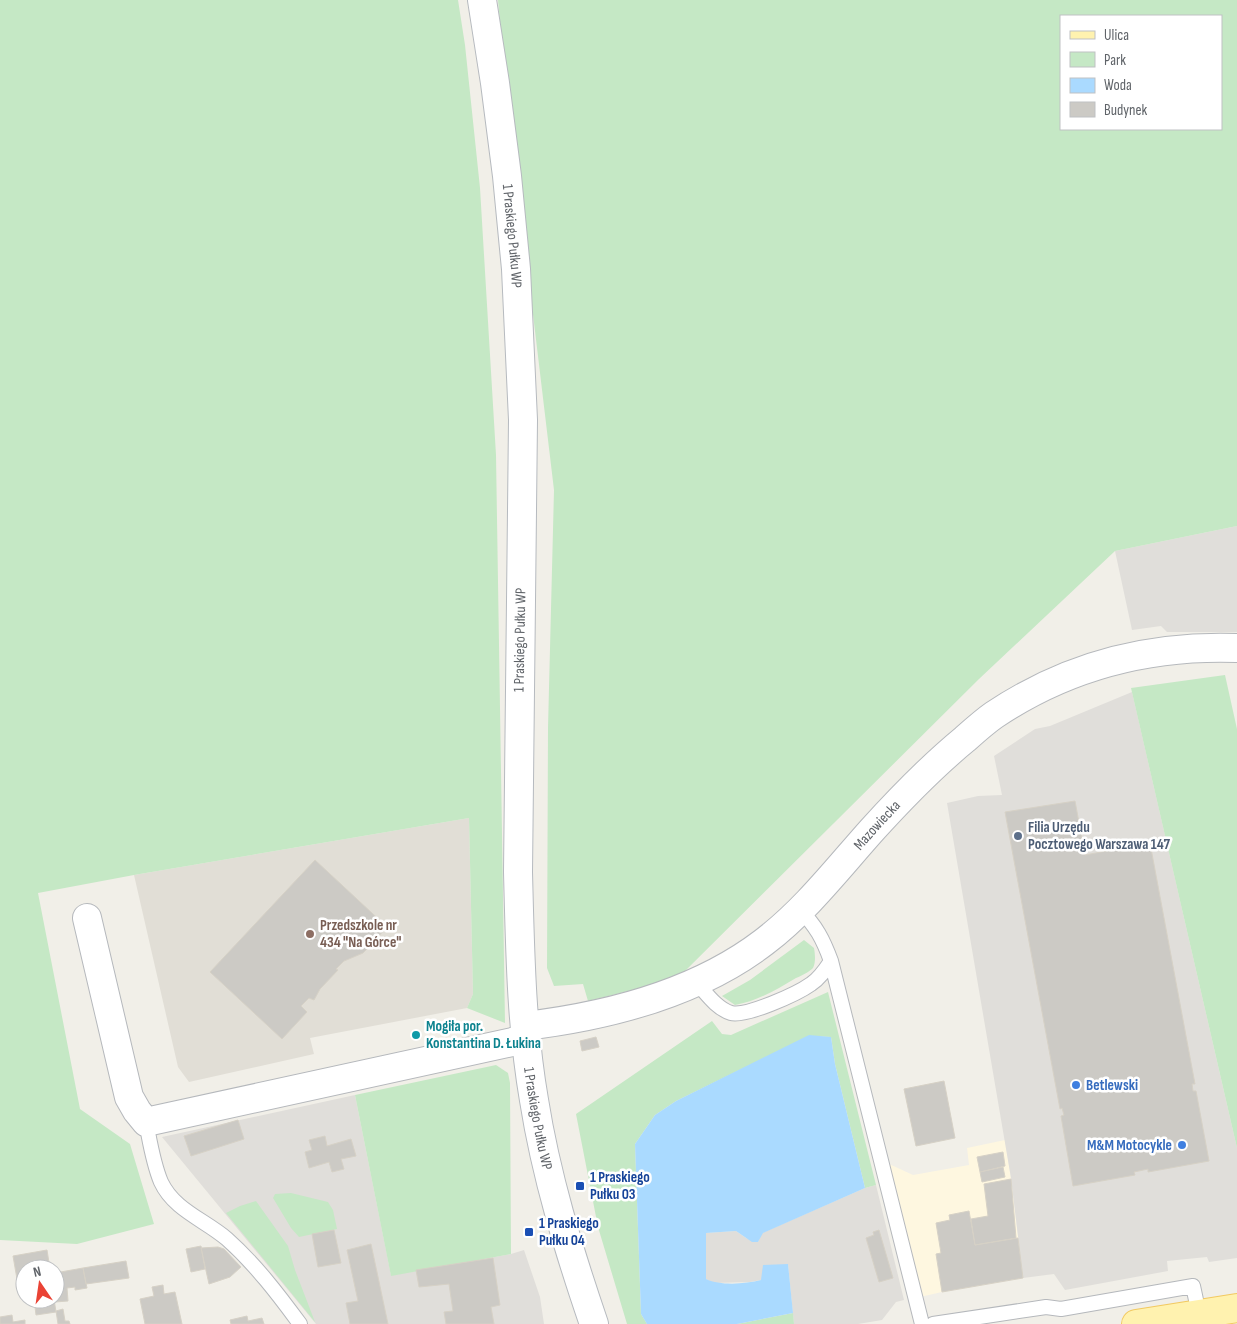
<svg xmlns="http://www.w3.org/2000/svg" width="1237" height="1324" font-family="'Sofia Sans Condensed',sans-serif">
<style>
.commercial{fill:#fef7e0}
.industrial{fill:#e0deda}
.education{fill:#e1ded6}
.green{fill:#c5e8c5;fill-rule:evenodd}
.water{fill:#aadaff}
.building{fill:#cccac5;stroke:#d6d1c6}
.lines{fill:none;stroke-linecap:round;stroke-linejoin:round}
.lane-casing{stroke:#b5b8bc;stroke-width:16}
.street-casing{stroke:#b5b8bc;stroke-width:30}
.secondary-casing{stroke:#b6babf;stroke-width:30}
.primary-casing{stroke:#f2c960;stroke-width:30}
.lane{stroke:#fff;stroke-width:14}
.street{stroke:#fff;stroke-width:28}
.secondary{stroke:#fff;stroke-width:28}
.primary{stroke:#fff2af;stroke-width:28}
.service-dot{fill:#5c6f8a;stroke:#fff;stroke-width:2}
.education-dot{fill:#8d6e63;stroke:#fff;stroke-width:2}
.culture-dot{fill:#0f9aa8;stroke:#fff;stroke-width:2}
.shop-dot{fill:#3f7fe0;stroke:#fff;stroke-width:2}
.transit-dot{fill:#1a4fb4;stroke:#fff;stroke-width:2}
.labels{text-anchor:middle;dominant-baseline:central;stroke-width:5;stroke-linejoin:round;paint-order:stroke}
.street-label{font-size:15px;fill:#5f6368;stroke:#fff}
.service-label{font-size:15px;font-weight:bold;fill:#4e5e75;stroke:#fff;text-anchor:start}
.education-label{font-size:15px;font-weight:bold;fill:#785e54;stroke:#fff;text-anchor:start}
.culture-label{font-size:15px;font-weight:bold;fill:#0d838f;stroke:#fff;text-anchor:start}
.shop-label{font-size:15px;font-weight:bold;fill:#366cbe;stroke:#fff;text-anchor:start}
.transit-label{font-size:15px;font-weight:bold;fill:#164399;stroke:#fff;text-anchor:start}
</style>
<rect width="100%" height="100%" fill="#f1efe8"/>
<!-- commercial -->
<path class="commercial" d="M1005 1140 1011 1179 1023 1278 942 1292 920 1297 887 1163 913 1175 969 1165 967 1148Z"/>
<!-- industrial -->
<path class="industrial" d="M1237 526V632H1167L1161 626 1132 630 1115 551Z
M1132 692 1237 1148V1258L1209 1262 1207 1257 1167 1261 1168 1271 1065 1290 1054 1274 1023 1278 1011 1178 947 803 978 796 1002 795 994 756 1035 729 1050 726Z
M355 1095 391 1275 511 1254 524 1250 540 1297 544 1324H316L162 1137Z
M876 1185 904 1300 896 1302 882 1320 858 1324H794L788 1264 761 1280 750 1282 713 1283 706 1279V1233L736 1231 746 1238 758 1242 762 1233 865 1188Z"/>
<!-- education -->
<path class="education" d="M469 818 473 994 467 1008 310 1038 314 1054 189 1082 178 1067 134 875Z"/>
<!-- green -->
<path class="green" d="M0 0H458L465 45 480 188 496 455 505 1023 467 1008 473 994 469 818 134 875 38 893 80 1109 130 1144 154 1224 77 1244 0 1240Z
M498 0H1237V526L1115 551 979 679 677 979 588 1001 583 984 554 986 547 968 548 728 554 490 505 80ZM1061 16H1221V129H1061Z
M1225 675 1237 729V1148L1131 688Z
M804 940 814 948C815 954 816 962 813 968 809 972 801 976 796 978 776 990 757 1001 735 1005L722 996 750 980Z
M828 992 876 1185 865 1188 835 1064 831 1037 809 1036 676 1101 655 1115 635 1144 641 1314 647 1324H627L598 1227 576 1114 712 1021 722 1034 731 1035Z
M496 1065 508 1073 510 1083 511 1254 391 1276 355 1095Z
M291 1193 328 1202 333 1210 337 1229 299 1237 291 1228 273 1198 275 1194Z
M256 1201 288 1246 295 1270 315 1322 226 1213 240 1206Z
M793 1313 794 1324H737Z"/>
<!-- water -->
<path class="water" d="M809 1035 831 1037 835 1064 865 1188 763 1233 758 1242H752L736 1231 706 1233V1279C721 1286 745 1284 761 1280L763 1265 788 1264 793 1313 737 1324H647L641 1314 635 1144 655 1115 676 1101Z"/>
<!-- building -->
<path class="building" d="M1075 801 1085 855 1150 843 1195 1084H1192L1193 1091H1196L1209 1161 1148 1172V1169L1134 1172 1135 1175 1073 1186 1061 1116 1064 1115 1062 1108 1060 1109 1005 812Z
M315 860 387 927 374 941 369 936 364 941 370 946 363 953 344 961 336 969 338 970 320 989 314 1000 309 998 301 1006 307 1012 282 1039 210 972Z
M596 1037 599 1047 582 1051 580 1041Z
M944 1081 955 1138 916 1146 904 1089Z
M238 1120 244 1139 191 1156 184 1136Z
M325 1136 327 1146 351 1139 356 1156 341 1159 344 1169 332 1172 329 1162 309 1168 305 1152 312 1150 309 1140Z
M1003 1152 1005 1166 980 1172 977 1157Z
M1003 1167 1005 1177 982 1182 980 1172Z
M1011 1179 1016 1238 975 1245 971 1219 988 1216 984 1184Z
M969 1211 975 1245 1018 1238 1023 1278 942 1292 936 1254 941 1253 936 1223 950 1220 949 1215Z
M334 1230 341 1263 318 1267 312 1234Z
M879 1230 893 1278 879 1282 866 1238 874 1235 873 1232Z
M371 1244 388 1324H350L346 1303 358 1301 347 1250Z
M201 1246 205 1269 191 1272 186 1249Z
M218 1247 224 1249 241 1267 230 1277 209 1284 201 1248Z
M47 1250 50 1269H25V1278L17 1279 13 1256Z
M493 1258 500 1305 491 1307 494 1324H446L444 1312 453 1311 449 1284 419 1287 416 1270Z
M126 1261 129 1278 86 1284 83 1268Z
M83 1268 87 1288 75 1290V1287L67 1288 68 1301 55 1302V1273Z
M163 1285 164 1294 175 1292 182 1324H145L140 1299 154 1296 152 1287Z
M34 1299H54L56 1312 36 1315Z
M63 1309 65 1321H69L70 1324H58L56 1311Z
M12 1315 13 1322 25 1320V1324H0V1317Z
M247 1316 248 1321 262 1318 264 1324H231L230 1320Z"/>
<g class="lines">
<!-- lane casing -->
<g class="lane-casing">
<path id="lane" d="M800 910C816 926 823 939 831 961L922 1324
M696 982C706 993 717 1009 731 1013 746 1017 797 994 811 984 820 978 825 970 831 961
M146 1122C150 1142 153 1163 161 1182 174 1210 205 1220 227 1239 255 1264 278 1294 300 1324
M933 1324 1046 1307 1061 1309 1193 1286 1199 1314"/>
</g>
<!-- street casing -->
<g class="street-casing">
<g id="street">
<path d="M87 918 129 1097 137 1111 146 1122 526 1039"/>
<path id="s1" d="M525 1026C609 1016 696 994 764 942 805 911 838 868 872 830 901 798 931 767 965 739 974 731 984 722 994 715 1067 666 1150 645 1237 648"/>
</g>
</g>
<!-- secondary casing -->
<g class="secondary-casing">
<g id="secondary">
<path id="s2" d="M482 0 495 83 507 176 516 269 523 420 518 872C520 948 521 1025 534 1100 546 1176 569 1251 594 1324"/>
</g>
</g>
<!-- primary casing -->
<g class="primary-casing">
<path id="primary" d="M1136 1324 1237 1308"/>
</g>
<!-- lane -->
<use href="#lane" class="lane"/>
<!-- street -->
<use href="#street" class="street"/>
<!-- secondary -->
<use href="#secondary" class="secondary"/>
<!-- primary -->
<use href="#primary" class="primary"/>
</g>
<!-- markers -->
<circle class="service-dot" cx="1018" cy="836" r="5"/>
<circle class="education-dot" cx="310" cy="934" r="5"/>
<circle class="culture-dot" cx="416" cy="1035" r="5"/>
<g class="shop-dot">
<circle cx="1076" cy="1085" r="5"/>
<circle cx="1182" cy="1145" r="5"/>
</g>
<g class="transit-dot">
<rect x="575" y="1181" width="10" height="10" rx="2.5"/>
<rect x="524" y="1227" width="10" height="10" rx="2.5"/>
</g>
<g class="labels">
<!-- street labels -->
<g class="street-label">
<text stroke="none"><textPath href="#s2" startOffset="238">1 Praskiego Pułku WP</textPath></text>
<text transform="translate(520 640) rotate(-89)">1 Praskiego Pułku WP</text>
<text stroke="none"><textPath href="#s1" startOffset="419">Mazowiecka</textPath></text>
<text stroke="none"><textPath href="#s2" startOffset="1122">1 Praskiego Pułku WP</textPath></text>
</g>
<!-- service labels -->
<g class="service-label">
<text x="1028" y="827">Filia Urzędu<tspan x="1028" dy="17">Pocztowego Warszawa 147</tspan></text>
</g>
<!-- education labels -->
<g class="education-label">
<text x="320" y="925">Przedszkole nr<tspan x="320" dy="17">434 "Na Górce"</tspan></text>
</g>
<!-- culture labels -->
<g class="culture-label">
<text x="426" y="1026">Mogiła por.<tspan x="426" dy="17">Konstantina D. Łukina</tspan></text>
</g>
<!-- shop labels -->
<g class="shop-label">
<text x="1086" y="1085">Betlewski</text>
<text x="1172" y="1145" text-anchor="end">M&amp;M Motocykle</text>
</g>
<!-- transit labels -->
<g class="transit-label">
<text x="590" y="1177">1 Praskiego<tspan x="590" dy="17">Pułku 03</tspan></text>
<text x="539" y="1223">1 Praskiego<tspan x="539" dy="17">Pułku 04</tspan></text>
</g>
</g>
<!-- legend -->
<rect x="1060" y="15" width="162" height="115" fill="#ffffff" stroke="#bfc1c3"/>
<rect x="1070" y="31" width="25" height="8" fill="#fff2af" stroke="#bfc1c3"/>
<text x="1104" y="40" font-size="15" fill="#5f6368">Ulica</text>
<rect x="1070" y="52" width="25" height="15" fill="#c5e8c5" stroke="#bfc1c3"/>
<text x="1104" y="65" font-size="15" fill="#5f6368">Park</text>
<rect x="1070" y="78" width="25" height="15" fill="#aadaff" stroke="#bfc1c3"/>
<text x="1104" y="90" font-size="15" fill="#5f6368">Woda</text>
<rect x="1070" y="102" width="25" height="15" fill="#cccac5" stroke="#bfc1c3"/>
<text x="1104" y="115" font-size="15" fill="#5f6368">Budynek</text>
<!-- north arrow -->
<g transform="translate(40 1284) rotate(347)"><circle r="24" fill="#ffffff" stroke="#bfc1c3"/>
<path d="M0-4L9 19L0 12L-9 19Z" fill="#ea4335"/>
<text y="-8" font-size="14" font-weight="bold" text-anchor="middle" fill="#5f6368">N</text>
</g>
</svg>
